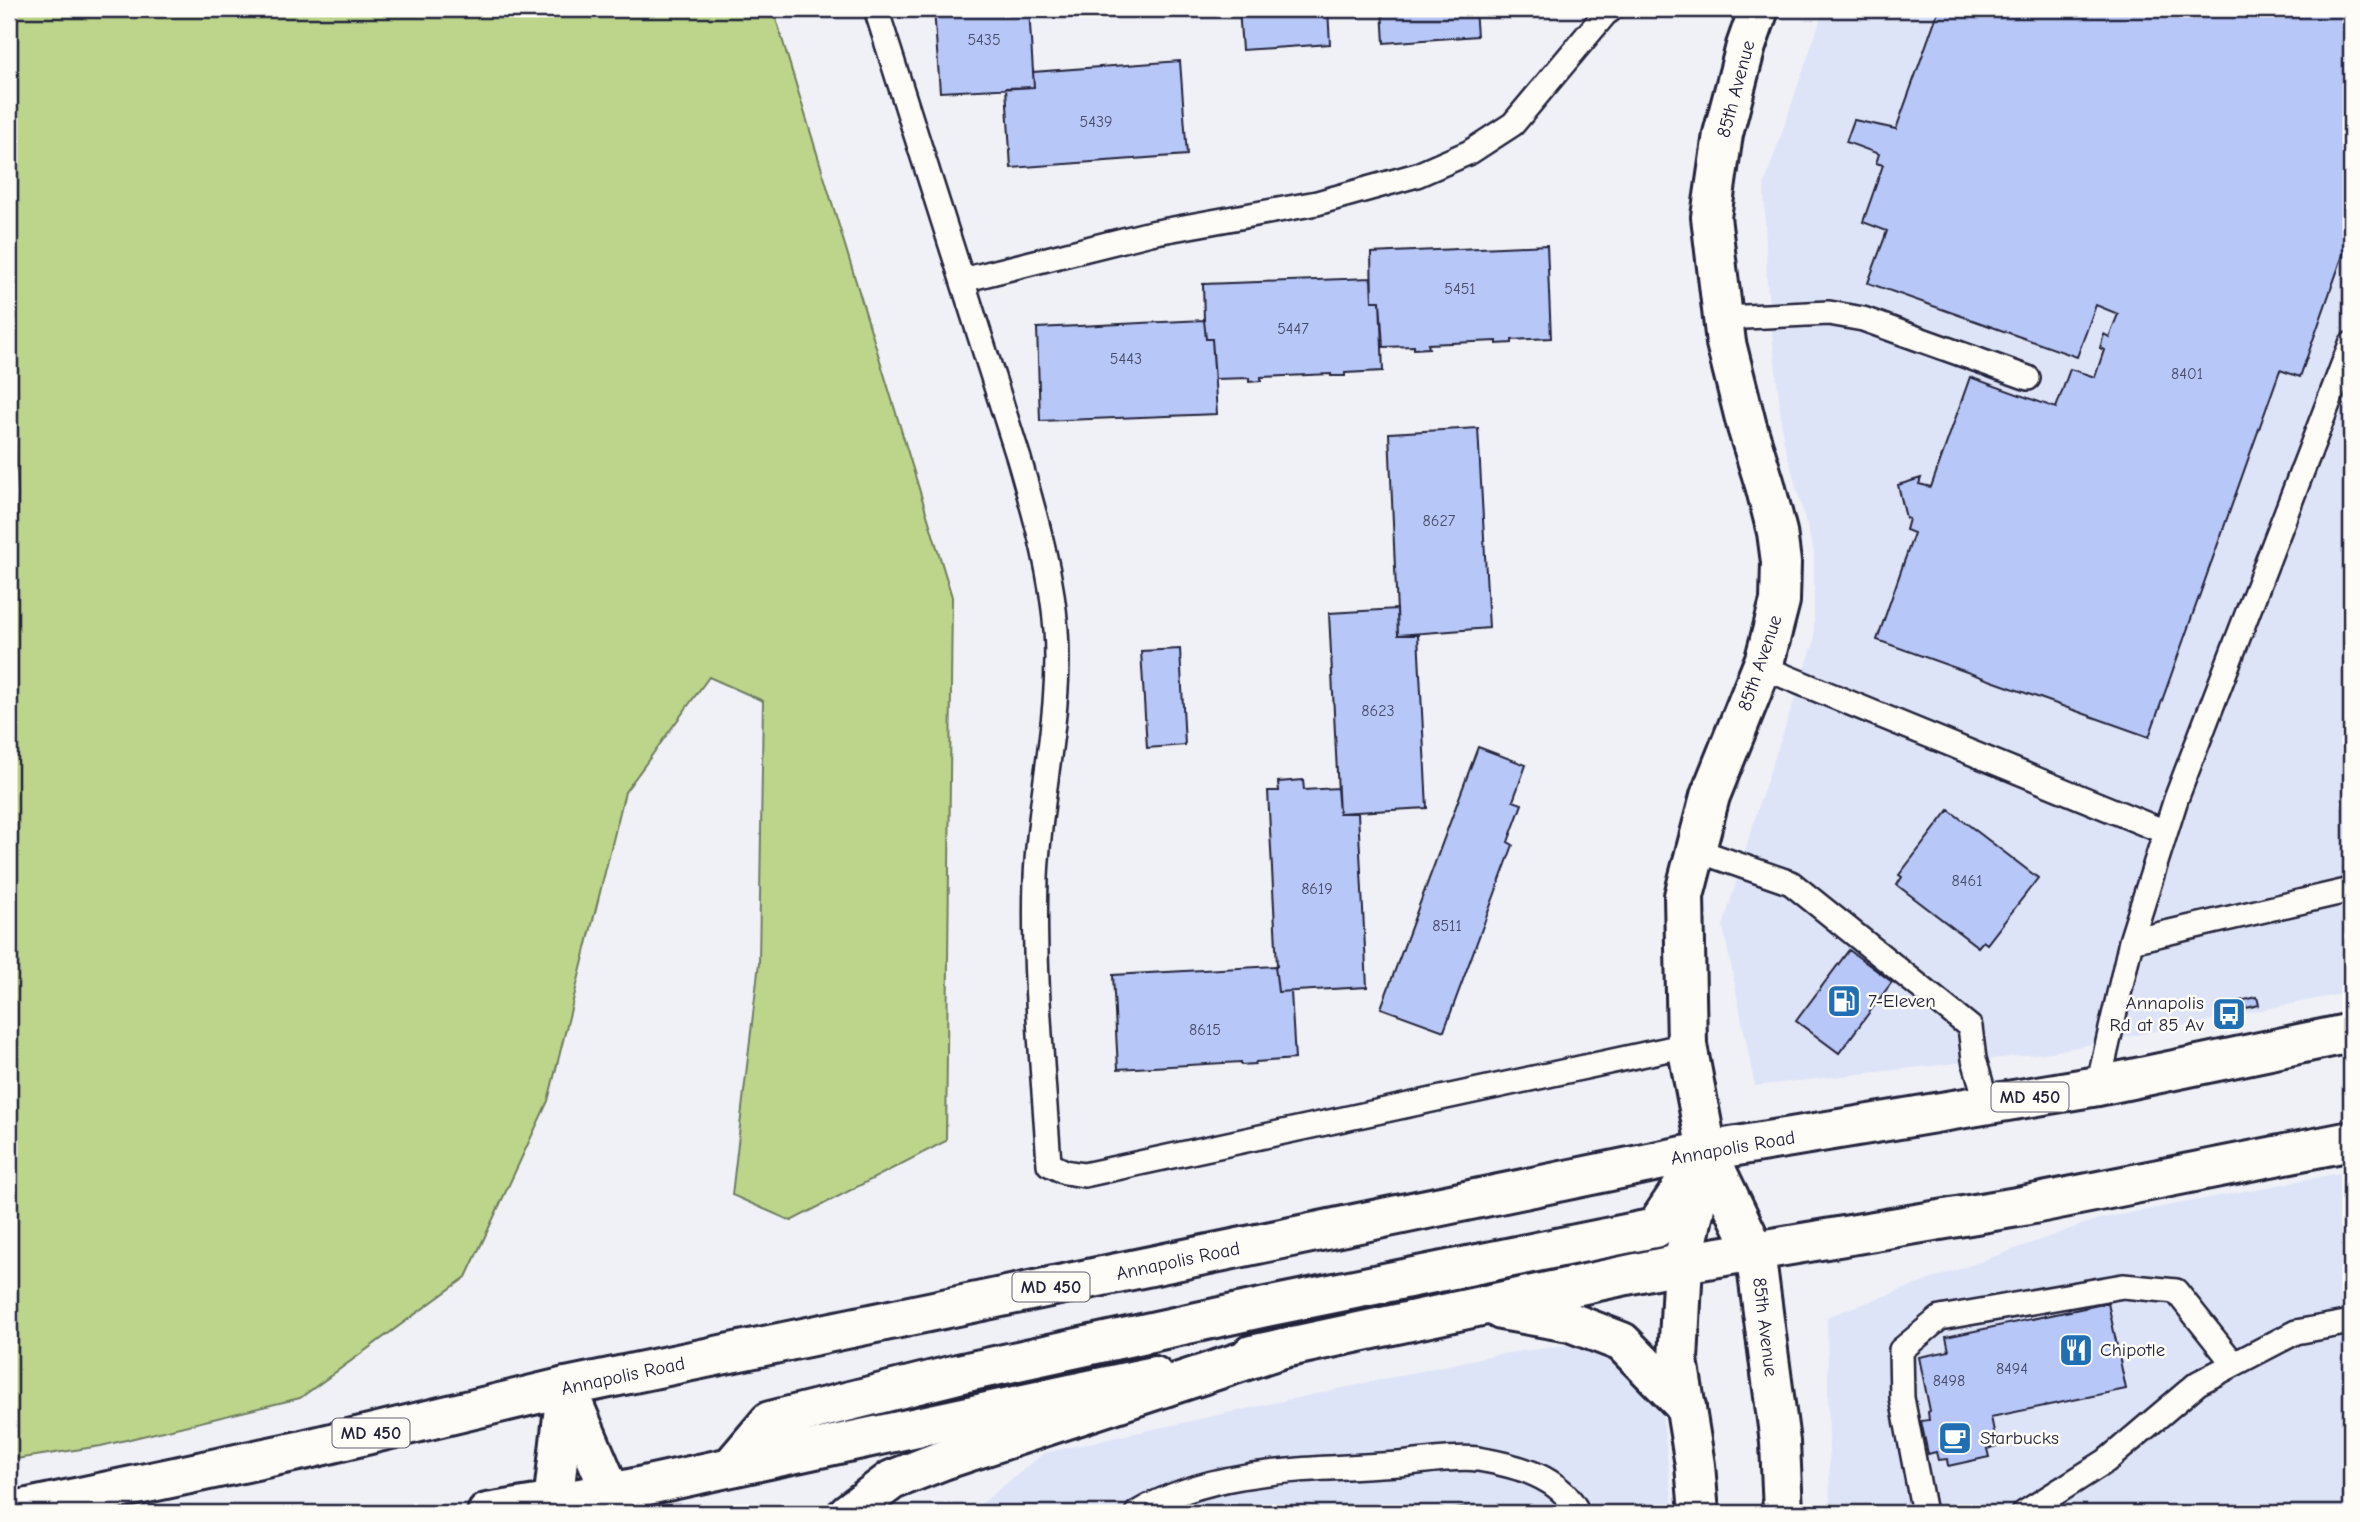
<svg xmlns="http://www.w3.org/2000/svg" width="2360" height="1522" font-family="'Comic Neue',sans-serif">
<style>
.built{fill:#dee4f7}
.green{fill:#bcd58b;stroke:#6f7c63;stroke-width:2}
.building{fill:#b7c7f7;stroke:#22223b;stroke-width:2}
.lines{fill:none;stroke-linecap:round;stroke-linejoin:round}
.lane-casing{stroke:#22223b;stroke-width:28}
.secondary-casing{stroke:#22223b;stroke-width:44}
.primary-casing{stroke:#22223b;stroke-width:44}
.highway-casing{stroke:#22223b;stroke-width:44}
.lane{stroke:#fdfcf7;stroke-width:23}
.secondary{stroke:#fdfcf7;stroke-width:38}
.primary{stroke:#fdfcf7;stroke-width:38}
.highway{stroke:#fdfcf7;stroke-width:38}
.labels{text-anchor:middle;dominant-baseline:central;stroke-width:5;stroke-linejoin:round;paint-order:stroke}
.number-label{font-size:16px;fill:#474b6a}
.shield{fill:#fdfcf7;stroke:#646373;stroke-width:2}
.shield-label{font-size:18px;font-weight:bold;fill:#22223b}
.street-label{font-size:19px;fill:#22223b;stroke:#fdfcf7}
.poi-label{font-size:19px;fill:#22223b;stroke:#fdfcf7;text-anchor:start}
</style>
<rect width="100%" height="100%" fill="#eff1f7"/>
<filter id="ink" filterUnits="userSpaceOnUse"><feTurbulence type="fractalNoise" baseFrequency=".0143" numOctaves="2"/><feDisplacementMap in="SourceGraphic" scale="14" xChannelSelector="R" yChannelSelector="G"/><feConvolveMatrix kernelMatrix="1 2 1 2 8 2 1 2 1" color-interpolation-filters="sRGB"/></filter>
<g filter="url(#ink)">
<!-- built -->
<path class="built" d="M1824 9H2351V992L2052 1052 1755 1086 1723 926 1760 801 1814 642V552L1783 439 1767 284 1764 185Z
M2351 1171V1513H1830L1827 1317 2098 1219Z
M1590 1342 1659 1388 1674 1513H970L1044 1453 1494 1355Z"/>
<!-- green -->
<path class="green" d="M9 9H773L952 597 946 1141 791 1221 732 1195 759 963 763 701 709 677 625 792 548 1101 466 1277 300 1398 101 1446 9 1460V687L18 494 9 321Z"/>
<!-- building -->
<path class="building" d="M934 9H1029L1034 87 940 92Z
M1239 9H1328L1330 44 1242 50Z
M1382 9H1475L1477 36 1384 43Z
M1939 9H2351V232L2300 377 2280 370 2149 737 1877 640 1914 533 1906 530 1909 519 1906 518 1898 485 1921 478 1919 484 1931 487 1970 377 2056 408 2070 369 2095 377 2104 350 2100 348 2104 334 2109 337 2118 314 2096 305 2077 357 1868 283 1887 231 1863 222 1883 165 1876 163 1879 154 1846 142 1854 120 1896 129Z
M1180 61 1187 155 1011 168 1006 88 1034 87 1033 72Z
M1547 245 1551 338 1512 340V343L1497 344V341L1428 344 1429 348 1414 349V346L1383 347 1380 301H1372L1371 253Z
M1371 278 1372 301H1380L1383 371 1345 373V376H1331V374L1261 377V381L1249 382V378L1215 379 1212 339H1206L1204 320 1203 284Z
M1204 320 1206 339H1212L1217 414 1040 421 1037 328Z
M1478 428 1489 628 1398 635 1389 433Z
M1397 609 1398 635H1418L1427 808 1339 813 1329 613Z
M1180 649 1185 745 1147 748 1141 651Z
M1478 747 1526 765 1513 801 1522 804 1508 842 1513 845 1444 1031 1381 1008Z
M1303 780 1304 790 1337 788 1339 813H1358L1367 987 1278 992 1275 966H1277L1268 791H1279L1278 782Z
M1949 810 2038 878 1987 944 1983 941 1978 947 1897 885 1902 877 1899 875Z
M1849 950 1892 982 1839 1053 1796 1021Z
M1275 966 1278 992H1291L1295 1059 1256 1062 1255 1064 1241 1065V1062L1118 1069 1113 975Z
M2257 997 2259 1005 2238 1010 2236 1002Z
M2108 1303 2126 1389 1991 1417 1997 1446 1987 1449 1989 1457 1948 1466 1947 1459 1938 1460 1936 1452 1928 1454 1921 1421 1929 1420 1928 1412 1930 1411 1919 1357 1949 1351 1946 1337Z
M1467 1507 1476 1513H1434Z"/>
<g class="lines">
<!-- lane casing -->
<g class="lane-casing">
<path id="lane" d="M876 9 1019 459C1035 515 1052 572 1056 630 1062 713 1039 795 1036 878 1033 973 1043 1069 1049 1164L1065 1172 1084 1175 1687 1045
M963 280 1151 233 1317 203 1417 175 1470 152 1513 124 1605 14 1612 9
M1723 318 1829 313 1863 319 2028 378
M1762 667 2165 832
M1696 850 1791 883 1970 1027 1974 1059 1987 1104
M2131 941 2351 890
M2098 1086 2131 941 2176 799 2351 344
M1137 1513C1214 1467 1312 1470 1398 1464 1422 1462 1455 1456 1478 1459 1514 1465 1561 1476 1578 1513
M1924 1513 1902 1398 1901 1350 1940 1318 2123 1286 2176 1291 2234 1364
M2024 1513 2106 1461 2198 1383 2296 1332 2351 1322"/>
</g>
<!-- secondary casing -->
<g class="secondary-casing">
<path id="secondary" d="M1759 9 1746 46 1723 134 1711 217 1726 343 1747 427 1765 485 1777 532 1781 562 1780 601 1765 659 1710 796 1684 896 1687 1045 1707 1151 1755 1251 1780 1442 1783 1513
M1699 1513 1695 1465 1678 1360 1683 1263 1707 1151"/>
</g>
<!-- primary casing -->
<g class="primary-casing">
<path id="primary" d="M1501 1310 1570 1322 1622 1342 1686 1407
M1251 1355 1683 1263 2023 1206 2351 1141
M731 1467 770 1421 958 1374 1266 1307 1655 1228 1707 1151
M9 1512 303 1450 566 1387 1707 1151 2098 1086 2351 1033
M487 1513 611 1493 1154 1376"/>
</g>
<!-- highway casing -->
<g class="highway-casing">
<path id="highway" d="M566 1387 611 1493 615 1513
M554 1513 553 1504 566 1390
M848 1513 892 1480 943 1460 1283 1348"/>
</g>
<!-- lane -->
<use href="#lane" class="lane"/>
<!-- secondary -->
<use href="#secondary" class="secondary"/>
<!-- primary -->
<use href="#primary" class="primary"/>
<!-- highway -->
<use href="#highway" class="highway"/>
</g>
</g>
<!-- icons -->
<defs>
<g id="fuel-square" transform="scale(1.75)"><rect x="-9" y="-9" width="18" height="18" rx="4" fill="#1f6fb2" stroke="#fdfcf7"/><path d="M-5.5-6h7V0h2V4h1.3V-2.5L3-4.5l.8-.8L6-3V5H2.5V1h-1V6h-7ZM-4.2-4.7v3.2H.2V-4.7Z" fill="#fff"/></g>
<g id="bus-square" transform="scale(1.75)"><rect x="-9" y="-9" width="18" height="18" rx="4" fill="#1f6fb2" stroke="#fdfcf7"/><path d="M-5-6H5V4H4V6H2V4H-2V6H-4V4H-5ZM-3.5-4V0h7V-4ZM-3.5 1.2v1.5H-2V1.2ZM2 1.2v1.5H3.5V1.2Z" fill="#fff"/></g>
<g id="restaurant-square" transform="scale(1.75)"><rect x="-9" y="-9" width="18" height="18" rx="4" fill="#1f6fb2" stroke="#fdfcf7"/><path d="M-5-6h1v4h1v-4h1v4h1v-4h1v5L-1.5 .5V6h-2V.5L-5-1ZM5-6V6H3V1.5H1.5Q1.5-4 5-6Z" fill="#fff"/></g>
<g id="cafe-square" transform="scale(1.75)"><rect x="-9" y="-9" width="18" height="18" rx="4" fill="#1f6fb2" stroke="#fdfcf7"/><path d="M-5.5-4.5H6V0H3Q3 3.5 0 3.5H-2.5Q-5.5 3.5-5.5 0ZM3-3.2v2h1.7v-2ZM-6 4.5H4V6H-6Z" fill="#fff"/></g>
</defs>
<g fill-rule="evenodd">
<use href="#fuel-square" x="1844" y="1001"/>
<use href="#bus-square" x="2229" y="1014"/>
<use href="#restaurant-square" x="2076" y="1350"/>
<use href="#cafe-square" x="1955" y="1438"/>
</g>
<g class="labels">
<!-- number labels -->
<g class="number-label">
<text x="984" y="40">5435</text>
<text x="1096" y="122">5439</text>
<text x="1460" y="289">5451</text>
<text x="1293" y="329">5447</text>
<text x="1126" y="359">5443</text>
<text x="2187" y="374">8401</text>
<text x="1439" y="521">8627</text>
<text x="1378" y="711">8623</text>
<text x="1967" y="881">8461</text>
<text x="1317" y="889">8619</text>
<text x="1447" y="926">8511</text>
<text x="1205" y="1030">8615</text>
<text x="2012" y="1369">8494</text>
<text x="1949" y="1381">8498</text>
</g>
<!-- shield labels -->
<g class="shield">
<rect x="1991.5" y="1082.5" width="77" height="29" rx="5"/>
<rect x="1012.5" y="1272.5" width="77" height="29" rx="5"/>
<rect x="332.5" y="1418.5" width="77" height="29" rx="5"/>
</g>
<g class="shield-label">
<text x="2030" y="1097">MD 450</text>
<text x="1051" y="1287">MD 450</text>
<text x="371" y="1433">MD 450</text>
</g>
<!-- street labels -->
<g class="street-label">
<text transform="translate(1736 89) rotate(-75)">85th Avenue</text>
<text transform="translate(1760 663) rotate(-71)">85th Avenue</text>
<text transform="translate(1733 1148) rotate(-10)">Annapolis Road</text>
<text transform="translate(1178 1261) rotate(-12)">Annapolis Road</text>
<text transform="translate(1765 1327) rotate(83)">85th Avenue</text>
<text transform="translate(623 1376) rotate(-12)">Annapolis Road</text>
</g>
<!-- poi labels -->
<g class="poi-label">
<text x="1868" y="1001">7-Eleven</text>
<text x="2204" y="1003" text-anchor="end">Annapolis<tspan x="2204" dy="22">Rd at 85 Av</tspan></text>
<text x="2100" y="1350">Chipotle</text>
<text x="1980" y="1438">Starbucks</text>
</g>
</g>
<!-- margin -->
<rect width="2360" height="1522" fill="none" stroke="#fdfcf7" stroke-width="35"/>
<rect x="18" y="18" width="2325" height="1487" fill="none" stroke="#22223b" stroke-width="2.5" filter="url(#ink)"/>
</svg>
